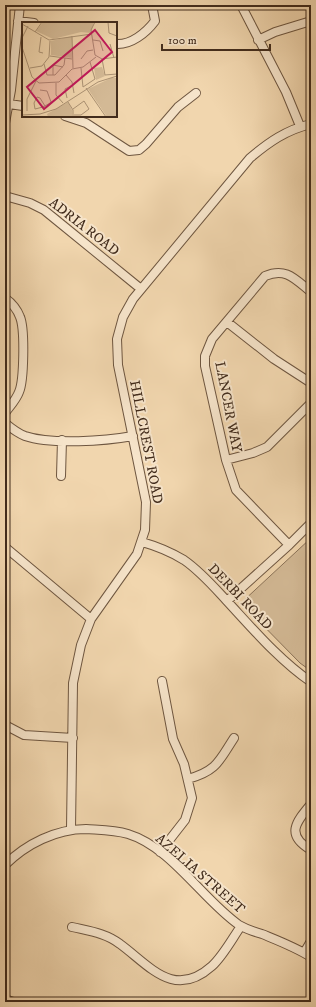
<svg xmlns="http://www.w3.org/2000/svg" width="316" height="1007" font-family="'IM FELL DW Pica',serif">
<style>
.green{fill:#d3b995;stroke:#8a7258}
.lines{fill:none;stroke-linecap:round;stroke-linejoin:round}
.minor-casing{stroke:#6e5640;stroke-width:10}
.minor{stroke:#f6e4ca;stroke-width:8}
.labels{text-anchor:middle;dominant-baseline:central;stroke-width:4;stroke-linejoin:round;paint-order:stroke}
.street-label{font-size:14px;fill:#422c1c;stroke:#f6e4ca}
.inset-road{fill:none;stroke:#ab9274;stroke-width:1}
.view{fill:#c2185b;fill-opacity:0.15;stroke:#c2185b;stroke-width:2}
.inset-edge{fill:none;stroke:#422c1c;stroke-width:2}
</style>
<rect width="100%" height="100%" fill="#f1d6ae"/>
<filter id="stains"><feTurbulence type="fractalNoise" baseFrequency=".005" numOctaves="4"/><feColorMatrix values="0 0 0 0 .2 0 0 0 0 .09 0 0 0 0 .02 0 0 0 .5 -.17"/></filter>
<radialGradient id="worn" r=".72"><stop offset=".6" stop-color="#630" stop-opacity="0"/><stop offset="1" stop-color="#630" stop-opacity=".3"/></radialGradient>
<!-- green -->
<path class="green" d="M311 538V671L300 663 241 603Z"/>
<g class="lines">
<!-- minor casing -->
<g class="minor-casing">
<path id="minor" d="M241 5 286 92 300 126
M18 21 34 23
M258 40 275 32 311 21
M116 44C131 45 146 33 155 21L152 5
M9 104 23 106
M65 116 86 123 129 151 139 150 146 144 178 107 196 93
M5 123 11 90 20 5
M5 196 30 203 44 210 141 289
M5 298C12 303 17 309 20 317 25 329 24 381 19 392 16 400 10 406 5 413
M227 322 274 359 311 383
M5 423C11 428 17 433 25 436 52 445 105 441 133 436
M226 460 253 453 267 447 311 403
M61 476 62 440
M142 542C156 546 171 552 184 560 200 571 213 586 226 600 252 628 279 660 311 682
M289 545 236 490 226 460 205 366V356L212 339 265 276C286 267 295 279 311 292
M5 547 91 619
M227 601 289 545 311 523
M5 725 24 735 73 738
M188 779C217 771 219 761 234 738
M311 804C296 822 285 835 311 850
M71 829 73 683 81 645 91 619 137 554 145 530 146 502 118 365 117 339 123 317 133 299 250 158C269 142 286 130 311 124
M160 852 185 820 192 798 184 764 173 739 162 681
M5 865C26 844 56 829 86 829 99 830 114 830 128 834 171 847 203 900 239 925 246 929 255 932 262 934 279 941 295 947 311 957
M72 927C89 931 106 933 120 944 150 966 174 1000 212 966 223 956 232 939 241 926
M304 953 311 941
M5 999 13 1002"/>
</g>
<!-- minor -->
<use href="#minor" class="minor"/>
</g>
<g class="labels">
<!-- street labels -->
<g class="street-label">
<text transform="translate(84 227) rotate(38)">ADRIA ROAD</text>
<text transform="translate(228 407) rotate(79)">LANCER WAY</text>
<text transform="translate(146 442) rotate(79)">HILLCREST ROAD</text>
<text transform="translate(240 597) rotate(46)">DERBI ROAD</text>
<text transform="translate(200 874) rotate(41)">AZELIA STREET</text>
</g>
</g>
<!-- overview -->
<g transform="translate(22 22)">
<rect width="95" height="95" fill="#f1d6ae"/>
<path d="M21 0H72L69 11 59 10 31 17 14 9ZM50 14V36L29 33V19ZM80 45 83 54 74 58 72 46ZM89 56H95V95H85L66 67ZM46 80 50 88V95H26L25 92Z" fill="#d3b995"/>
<path class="inset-road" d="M73 0 69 8 73 33 80 37 95 35M86 0 87 11 95 14M0 2 27 18 70 12M13 10 20 0M50 14 51 46M19 15 17 30 21 31M0 16 6 4M71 18 78 19 81 29M88 22 92 36M0 25 10 55 17 61 37 60 50 47 61 45 74 35M28 34 50 37M59 37 65 29 71 28M80 37 83 53 95 52M22 42 25 53H33L42 43 43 36M8 46 20 44 27 35 28 19M59 46 61 65 73 57 68 40M31 53V43L41 45M44 53 50 60 52 71M34 61V73L41 81M64 66 84 95M18 68 25 69 29 80M45 76 43 67 51 63M46 80 51 88V95M23 84 18 76 15 75 12 81 13 87 21 85 23 84 28 81 36 76M51 87 62 79 67 87 59 93H52M5 89V77L14 59M0 93 18 92 34 87 76 60 95 54"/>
<path class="view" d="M73 8 90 30 22 87 5 65Z"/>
<rect width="95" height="95" class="inset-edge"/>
</g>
<!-- margin -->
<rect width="316" height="1007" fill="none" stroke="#f1d6ae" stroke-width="20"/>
<rect x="6" y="6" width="304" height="995" fill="none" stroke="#422c1c" stroke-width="2"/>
<rect x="10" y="10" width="296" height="987" fill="none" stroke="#422c1c"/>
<!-- scale -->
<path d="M162 44v6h108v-6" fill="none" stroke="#422c1c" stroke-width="2"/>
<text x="168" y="44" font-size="12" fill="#422c1c" stroke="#f6e4ca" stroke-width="3" paint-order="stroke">100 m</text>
<rect width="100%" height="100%" filter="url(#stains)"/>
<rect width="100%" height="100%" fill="url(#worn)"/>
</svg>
